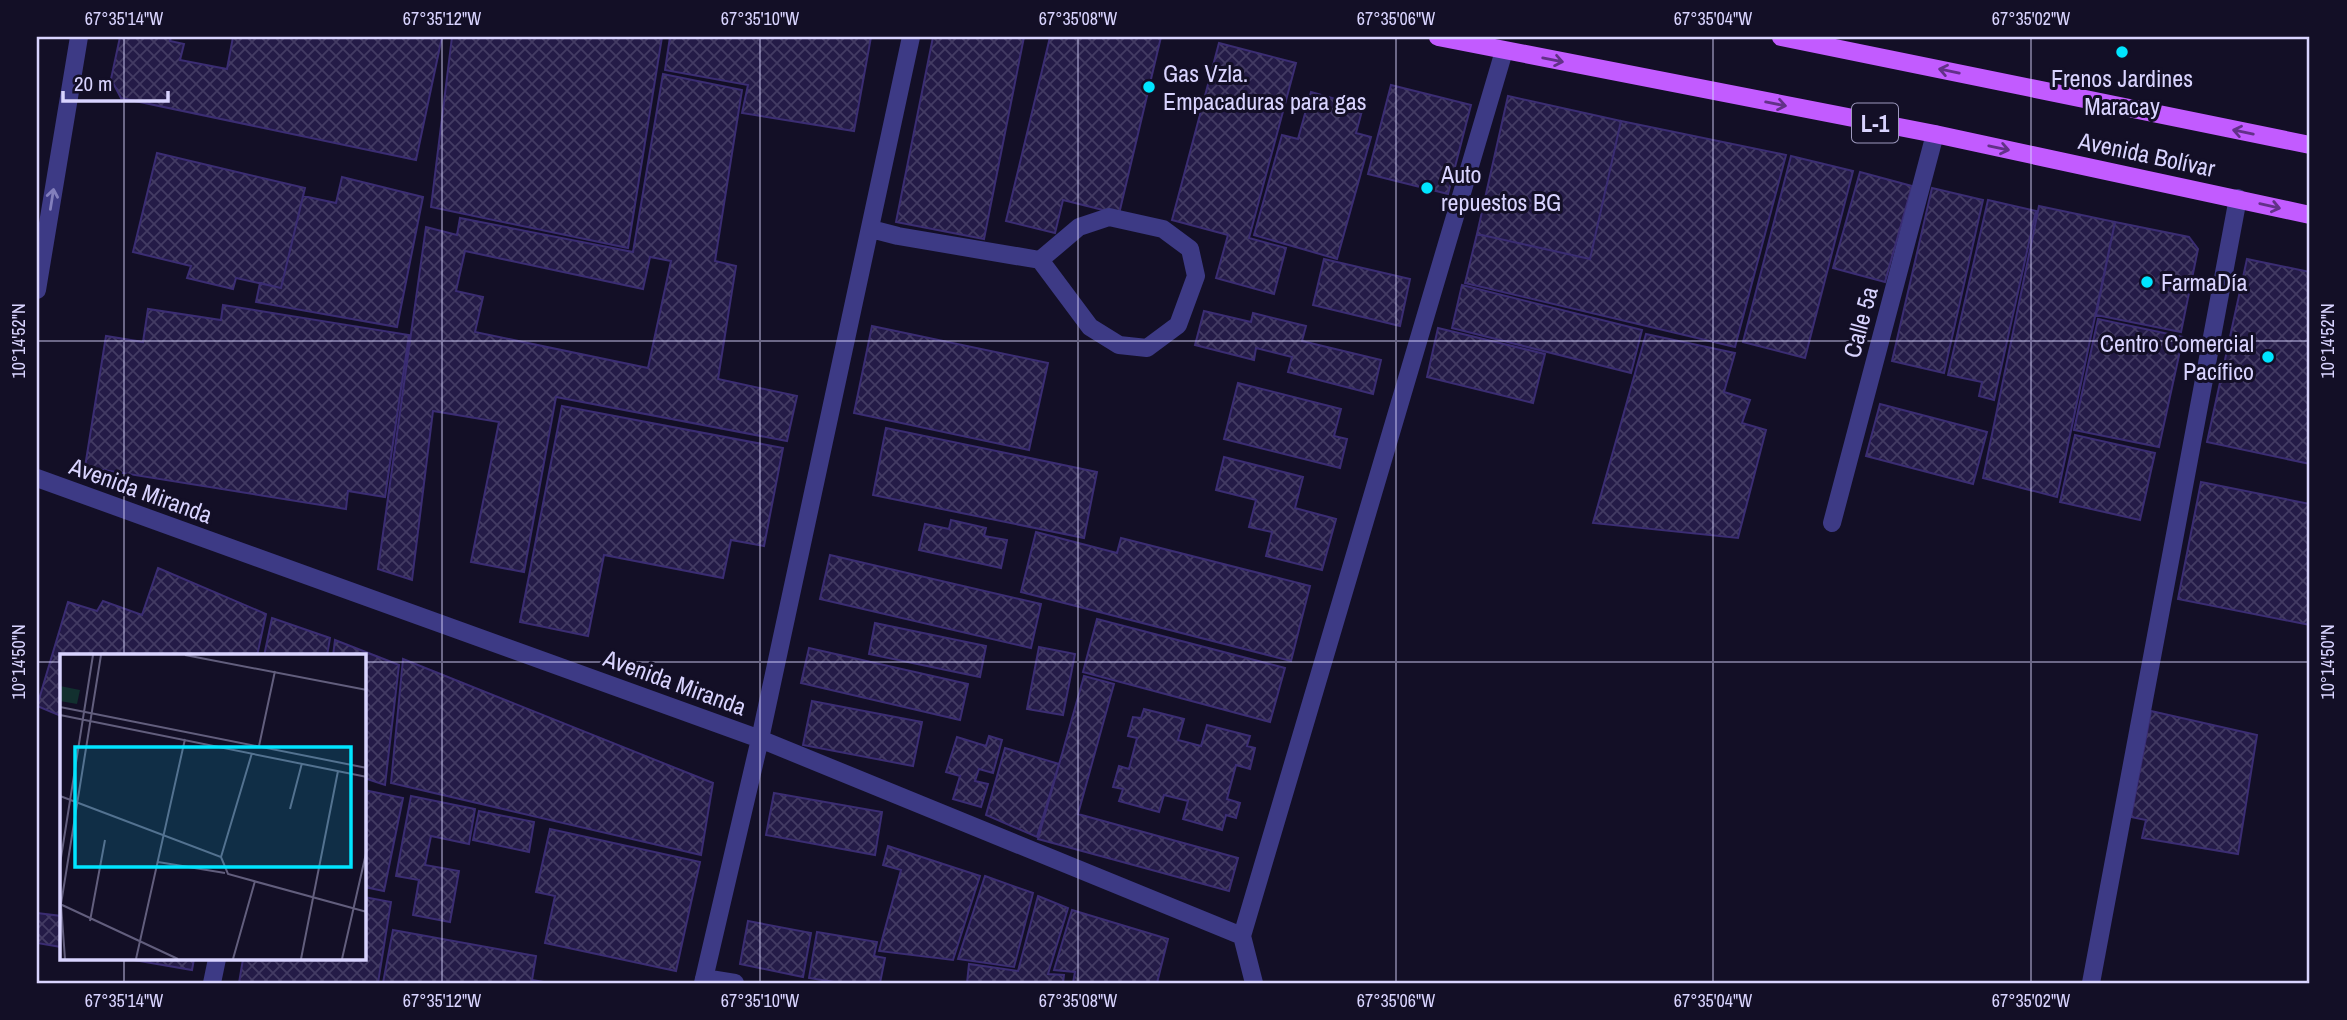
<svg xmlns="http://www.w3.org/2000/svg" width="2347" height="1020" font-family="'Archivo Narrow',sans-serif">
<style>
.building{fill:url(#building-cross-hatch);stroke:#3b2d73;stroke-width:2;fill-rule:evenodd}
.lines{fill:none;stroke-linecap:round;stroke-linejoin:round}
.minor{stroke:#3d3a85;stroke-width:18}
.major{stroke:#c25bff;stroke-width:18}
.oneway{stroke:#623188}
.oneway2{stroke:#837fbc}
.ticks{fill:none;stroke:#d9d4ff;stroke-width:2;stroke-opacity:0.45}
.poi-dot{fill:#00e5ff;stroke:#130f26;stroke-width:2.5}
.labels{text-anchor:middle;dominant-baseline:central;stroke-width:6;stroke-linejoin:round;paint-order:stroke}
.shield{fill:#130f26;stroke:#9e99be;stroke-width:2}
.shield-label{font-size:23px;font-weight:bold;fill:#d9d4ff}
.poi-label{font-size:24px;fill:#d9d4ff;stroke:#130f26;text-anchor:start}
.street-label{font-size:24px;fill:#d9d4ff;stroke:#130f26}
.inset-road{fill:none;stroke:#625e7d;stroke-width:2}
.view{fill:#00e5ff;fill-opacity:0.15;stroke:#00e5ff;stroke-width:3.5}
.inset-edge{fill:none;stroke:#d9d4ff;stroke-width:3.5}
.neatline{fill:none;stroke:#d9d4ff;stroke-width:2.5}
.ticks-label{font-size:18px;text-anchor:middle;fill:#d9d4ff}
</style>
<defs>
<pattern id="building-cross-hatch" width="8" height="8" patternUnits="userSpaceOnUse" patternTransform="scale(1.75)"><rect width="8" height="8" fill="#241b47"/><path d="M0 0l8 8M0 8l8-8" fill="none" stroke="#433b63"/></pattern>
</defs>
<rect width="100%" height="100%" fill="#130f26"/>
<!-- building -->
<path class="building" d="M120 37H442L416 160 121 98 111 79Z
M171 37H233L227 69 180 60 184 44 170 41Z
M452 37H662L628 248 431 207Z
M670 37H871L854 131 742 113 748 85 665 70Z
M933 37H1024L984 239 896 222Z
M1050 37H1161L1119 214 1063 200 1055 233 1006 221Z
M1219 43 1296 63 1249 238 1286 248 1274 294 1216 278 1228 235 1172 220Z
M663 74 742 90 715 261 736 266 718 379 797 396 787 441 556 397 524 572 471 562 499 422 433 411 412 580 378 569 426 227 457 235 460 218 633 252ZM465 251 643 289 650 257 671 261 648 368 475 332 483 297 456 291Z
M1391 85 1471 105 1448 194 1368 174Z
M1311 92 1363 107 1356 133 1371 137 1337 259 1254 235 1282 135 1298 139Z
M1508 96 1621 121 1590 259 1477 234Z
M1621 121 1786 155 1735 347 1465 283 1477 234 1590 259Z
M157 153 305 188 281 288 236 278 233 289 187 278 191 266 133 252Z
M1791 156 1853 171 1805 358 1743 342Z
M1860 172 1912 186 1885 282 1833 268Z
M342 177 423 197 397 327 256 302 260 283 281 288 303 196 336 203Z
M1932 188 1983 200 1944 373 1892 361Z
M1988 200 2036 211 1994 400 1979 396 1982 382 1948 375Z
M2039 206 2115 222 2057 497 1983 478Z
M2115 222 2189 237 2198 249 2181 332 2096 315Z
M1324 259 1410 279 1400 326 1313 305Z
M2247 259 2310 272V464L2207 442Z
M1462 285 1642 330 1631 373 1452 328Z
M223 305 409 335 385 497 348 491 346 509 85 467 106 336 143 342 148 309 221 320Z
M1204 311 1251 322 1253 313 1306 326 1302 341 1381 360 1373 394 1288 372 1292 357 1256 348 1254 360 1195 345Z
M2098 319 2183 337 2159 447 2074 430Z
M872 326 1048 363 1029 450 854 413Z
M1438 328 1545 354 1533 403 1427 377Z
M1646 334 1735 353 1724 392 1750 400 1742 423 1766 430 1738 538 1593 523Z
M1238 383 1341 409 1334 436 1347 439 1340 468 1224 439Z
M1880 404 1987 432 1973 484 1866 456Z
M562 406 783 448 764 546 731 540 723 578 604 555 588 636 520 622Z
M886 428 1097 472 1084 538 873 495Z
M2075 435 2155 453 2140 520 2060 502Z
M1224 457 1303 477 1295 508 1336 519 1322 570 1266 556 1272 532 1249 527 1256 500 1216 490Z
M2201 482 2310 504V625L2178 599Z
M951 520 986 528 984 536 1007 540 1001 568 919 550 925 524 949 529Z
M1036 532 1117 553 1121 538 1310 586 1291 661 1021 592Z
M830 555 1041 604 1031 648 820 599Z
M158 568 266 614 257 656H61V716L37 706 68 602 97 611 103 601 142 615Z
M272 618 330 638 327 656H264Z
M1097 619 1285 668 1270 722 1083 672Z
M875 623 986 646 980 677 869 654Z
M335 640 399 665 385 785 364 778V656H333Z
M1039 647 1075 654 1063 715 1027 709Z
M809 648 968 684 960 720 801 683Z
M403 659 713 783 701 855 391 783Z
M1084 676 1114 684 1078 814 1238 858 1229 891 1038 839Z
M812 701 922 722 913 766 803 745Z
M1144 709 1184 719 1178 740 1201 746 1207 725 1250 736 1247 746 1255 748 1250 769 1236 765 1227 799 1240 803 1236 818 1226 815 1222 830 1183 819 1188 801 1164 795 1159 812 1119 801 1123 789 1113 787 1119 766 1129 769 1137 738 1128 736 1133 717 1141 718Z
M2151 711 2257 735 2238 854 2142 838 2146 820 2131 817Z
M989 736 1002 740 993 773 979 769 975 781 988 784 981 807 953 799 960 776 946 772 957 737 986 746Z
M1005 748 1059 764 1037 837 986 815Z
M364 790 403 798 384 891 364 887Z
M774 793 882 812 875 855 766 835Z
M411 796 475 809 469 844 431 836 425 865 459 871 450 922 413 915 419 880 396 876Z
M479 811 534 822 529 852 473 840Z
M550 829 700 862 676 971 545 943 555 896 536 892Z
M888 846 980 876 953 960 879 951 901 870 883 865Z
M985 876 1033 893 1014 967 958 959Z
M1038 896 1068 908 1048 974 1064 975 1063 983H967L969 964 1018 971Z
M364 897 391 902 378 983H239L243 959H364Z
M1072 910 1168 939 1157 983H1073L1075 972 1054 970Z
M37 913 61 916V947L37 943Z
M748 921 811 933 803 977 740 964Z
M393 930 536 956 532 980 550 983H383Z
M817 932 877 942 874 956 885 958 880 983H841L809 978Z
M128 959H194L192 970Z"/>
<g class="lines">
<!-- minor -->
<path class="minor" d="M871 229 898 236 1040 260 1090 327 1119 345 1147 348 1178 325 1196 276 1190 249 1163 229 1109 217 1079 227 1040 260
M37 290 79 37
M37 478 760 739 1242 936 1254 983
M1832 523 1935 134
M1242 936 1504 51
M704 978 735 983
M212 983 217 959
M703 983 760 739 911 37
M2091 983 2238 198"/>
<!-- major -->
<path class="major" d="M1438 37 1935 134 2310 215
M1781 37 2310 145"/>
</g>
<!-- one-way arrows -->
<defs><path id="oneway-shaft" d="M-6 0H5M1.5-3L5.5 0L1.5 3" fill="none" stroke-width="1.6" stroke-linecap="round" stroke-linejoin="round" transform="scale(1.75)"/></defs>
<g class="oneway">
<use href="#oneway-shaft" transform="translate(1553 60) rotate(11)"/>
<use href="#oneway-shaft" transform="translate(1949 71) rotate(-168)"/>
<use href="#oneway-shaft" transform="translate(1776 104) rotate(11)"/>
<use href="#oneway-shaft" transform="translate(2243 132) rotate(-168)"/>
<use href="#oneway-shaft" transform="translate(1999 148) rotate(12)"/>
<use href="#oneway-shaft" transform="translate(2270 206) rotate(13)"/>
</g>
<use class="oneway2" href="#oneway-shaft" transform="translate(52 199) rotate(-81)"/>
<!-- ticks -->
<path class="ticks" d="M124 37V656M442 37V983M760 37V983M1078 37V983M1396 37V983M1713 37V983M2031 37V983M37 341H2310M37 662H61M364 662H2310M124 959V983M37 983H2310"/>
<!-- markers -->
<g class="poi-dot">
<circle cx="2122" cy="52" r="7"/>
<circle cx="1149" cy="87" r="7"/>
<circle cx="1427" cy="188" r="7"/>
<circle cx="2147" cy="282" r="7"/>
<circle cx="2268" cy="357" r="7"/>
</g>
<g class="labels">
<!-- shield labels -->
<rect class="shield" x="1852" y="103.5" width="46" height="39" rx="5"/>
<g class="shield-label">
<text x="1875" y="123">L-1</text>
</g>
<!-- poi labels -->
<g class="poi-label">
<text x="1163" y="73">Gas Vzla.<tspan x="1163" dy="28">Empacaduras para gas</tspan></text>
<text x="2122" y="78" text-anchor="middle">Frenos Jardines<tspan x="2122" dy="28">Maracay</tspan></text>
<text x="1441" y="174">Auto<tspan x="1441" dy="28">repuestos BG</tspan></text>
<text x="2161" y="282">FarmaDía</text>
<text x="2254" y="343" text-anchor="end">Centro Comercial<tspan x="2254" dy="28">Pacífico</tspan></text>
</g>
<!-- street labels -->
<g class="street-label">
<text transform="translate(2147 154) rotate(12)">Avenida Bolívar</text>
<text transform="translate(1860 322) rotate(-75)">Calle 5a</text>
<text transform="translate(141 490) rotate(20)">Avenida Miranda</text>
<text transform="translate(675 682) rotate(20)">Avenida Miranda</text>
</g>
</g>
<!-- overview -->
<g transform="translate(60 654)">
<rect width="306" height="306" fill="#130f26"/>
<path d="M0 32 20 36 17 50 0 47Z" fill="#12302f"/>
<path class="inset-road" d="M125 1 307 36M0 53 307 114M0 61 307 123M199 92 215 17M0 142 161 203 168 220 307 258M230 155 242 109M161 203 192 99M98 208 165 219M0 210 33 1M0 250 118 305M30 267 45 186M5 305 1 250 41 1M76 305 125 85M173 305 195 227M241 305 278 117M282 305 307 195"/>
<path class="view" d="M15 93H291V213H15Z"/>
<rect width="306" height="306" class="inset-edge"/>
</g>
<!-- border -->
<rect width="2347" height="1020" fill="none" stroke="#130f26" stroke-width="77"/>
<!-- scale -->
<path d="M63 91v10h105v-10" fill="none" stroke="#d9d4ff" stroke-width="3.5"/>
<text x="74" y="91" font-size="21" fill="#d9d4ff" stroke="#130f26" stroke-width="5" paint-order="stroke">20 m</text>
<rect x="38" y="38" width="2270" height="944" class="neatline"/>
<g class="ticks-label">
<text x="124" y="25">67°35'14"W</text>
<text x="442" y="25">67°35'12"W</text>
<text x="760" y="25">67°35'10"W</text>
<text x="1078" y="25">67°35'08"W</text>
<text x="1396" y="25">67°35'06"W</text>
<text x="1713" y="25">67°35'04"W</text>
<text x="2031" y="25">67°35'02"W</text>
<text transform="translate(19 341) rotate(-90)" y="6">10°14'52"N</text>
<text transform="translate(2328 341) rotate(-90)" y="6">10°14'52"N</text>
<text transform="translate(19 662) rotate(-90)" y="6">10°14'50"N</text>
<text transform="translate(2328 662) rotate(-90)" y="6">10°14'50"N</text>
<text x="124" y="1007">67°35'14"W</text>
<text x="442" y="1007">67°35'12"W</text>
<text x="760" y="1007">67°35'10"W</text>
<text x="1078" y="1007">67°35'08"W</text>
<text x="1396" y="1007">67°35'06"W</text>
<text x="1713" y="1007">67°35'04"W</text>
<text x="2031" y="1007">67°35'02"W</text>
</g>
</svg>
